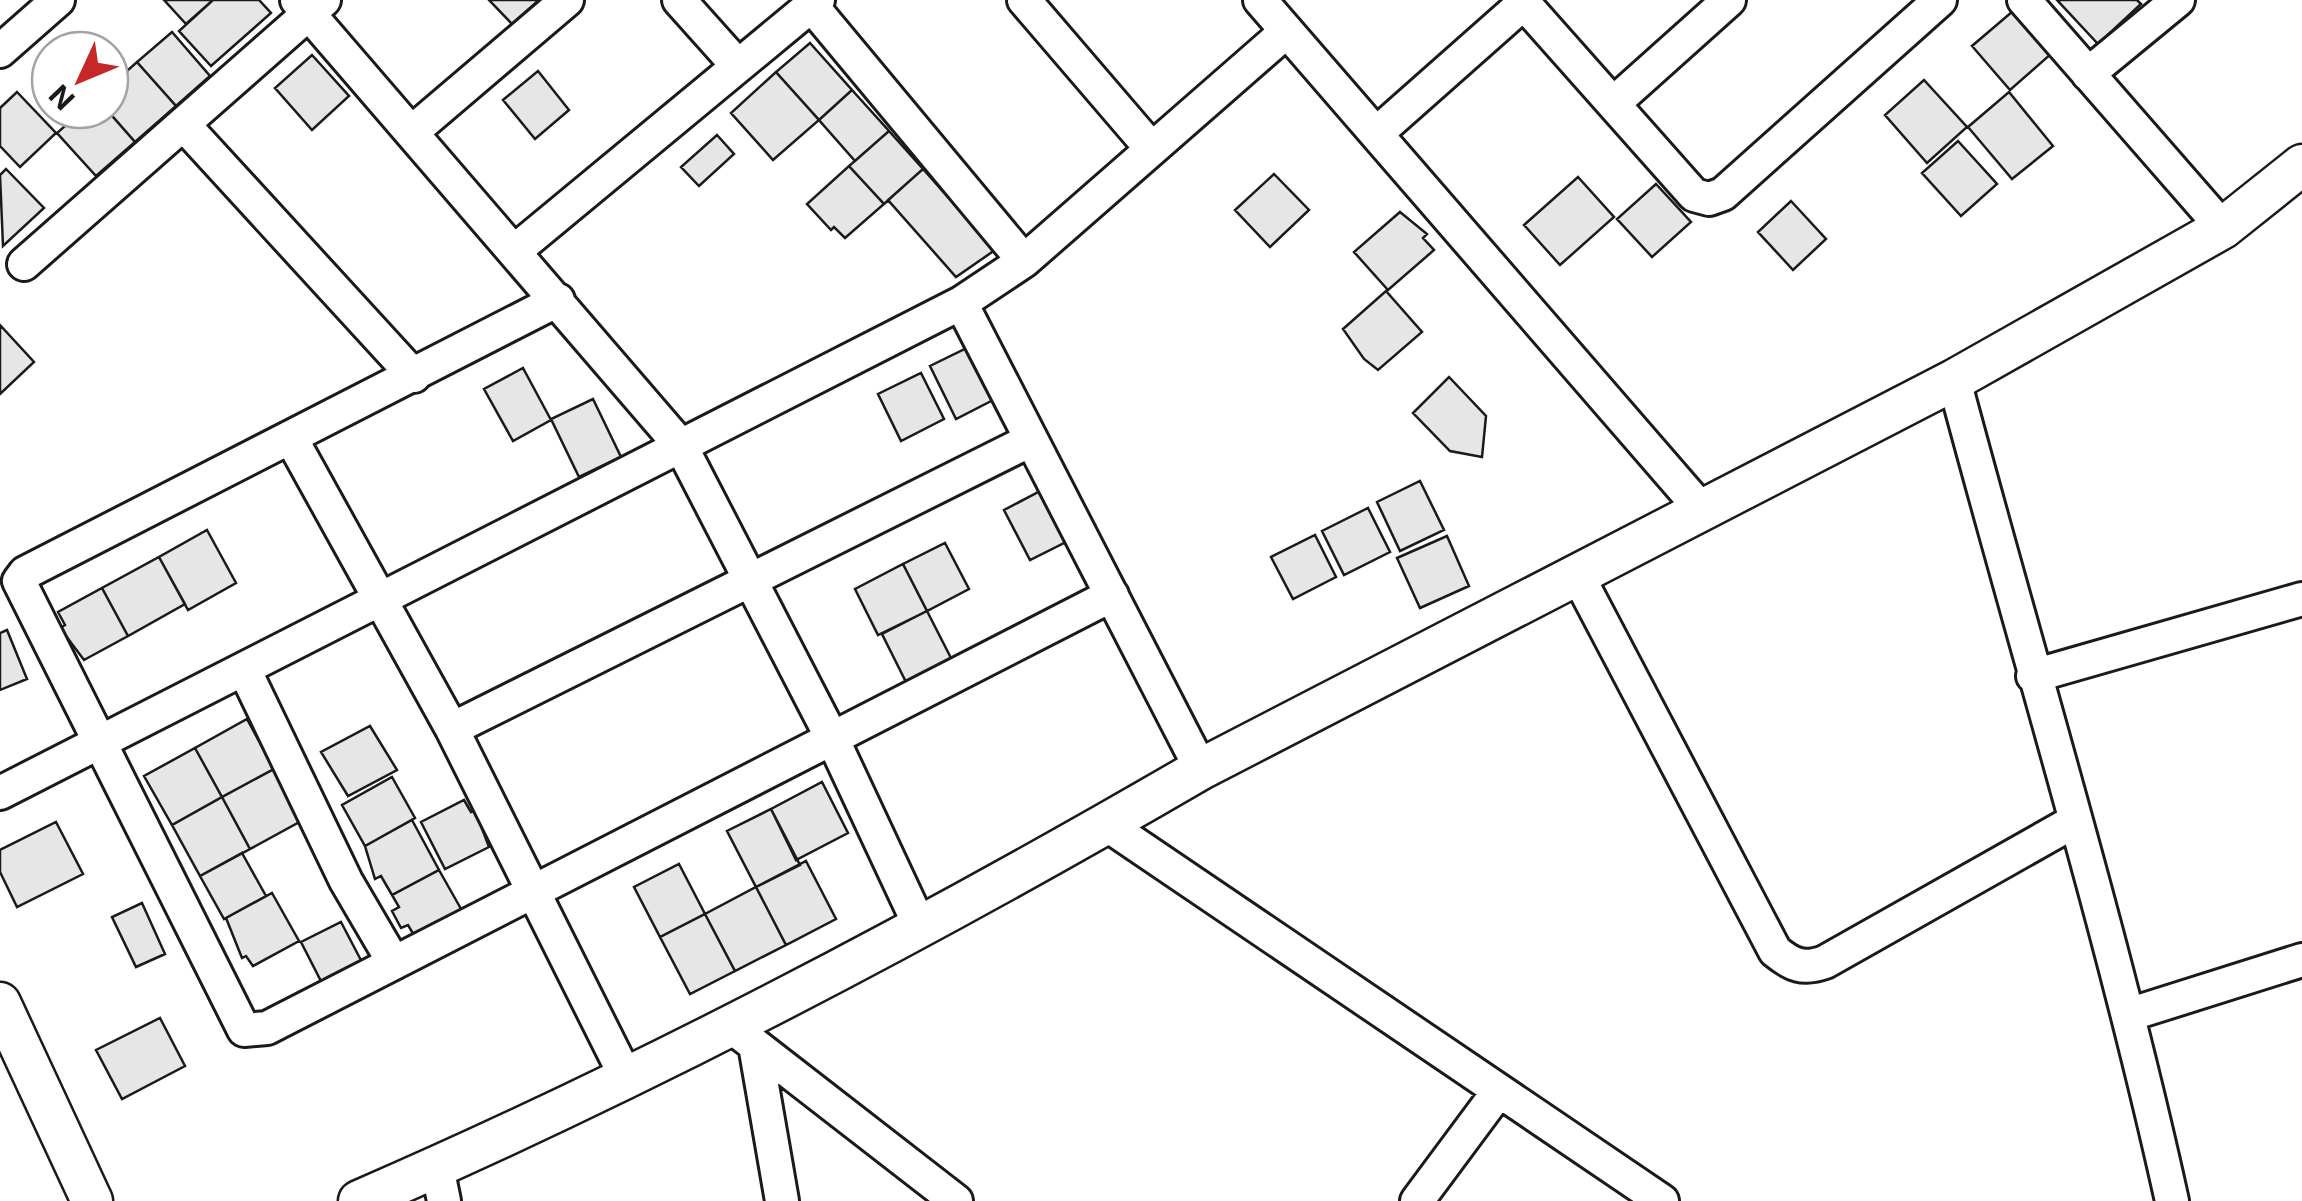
<svg xmlns="http://www.w3.org/2000/svg" width="2302" height="1201" font-family="Inter,sans-serif">
<style>
.building{fill:#e6e6e6;stroke:#1a1a1a;stroke-width:2.5}
.lines{fill:none;stroke-linecap:round;stroke-linejoin:round}
.minor-casing{stroke:#1a1a1a;stroke-width:38}
.tertiary-casing{stroke:#1a1a1a;stroke-width:45}
.minor{stroke:#fff;stroke-width:32}
.tertiary{stroke:#fff;stroke-width:40}
</style>
<rect width="100%" height="100%" fill="#fff"/>
<!-- building -->
<path class="building" d="M164 0H213L186 24Z
M213 0H259L271 13 211 66 179 31Z
M489 0H539L512 24Z
M2057 0H2137L2141 4 2098 44Z
M2013 11 2051 54 2010 90 1972 46Z
M172 32 210 76 176 106 137 62Z
M810 43 852 90 819 120 776 72Z
M312 55 349 96 312 130 275 88Z
M137 62 176 106 135 142 107 110 110 86Z
M538 71 569 110 535 139 503 100Z
M776 72 819 120 773 160 731 113Z
M1924 80 1967 127 1927 163 1885 115Z
M852 90 889 131 855 161 819 120Z
M17 92 56 133 20 167 0 146V108Z
M2009 92 2053 146 2012 179 1968 127Z
M83 110H107L135 142 96 176 57 133Z
M889 131 923 169 884 204 849 166Z
M717 135 734 154 699 186 681 167Z
M1958 141 1997 184 1961 216 1922 173Z
M849 166 884 204 845 238 834 227 831 230 807 204Z
M6 169 44 208 3 246 0 175Z
M923 169 995 250 956 277 888 200Z
M1274 174 1309 210 1270 247 1235 210Z
M1578 177 1614 217 1560 265 1524 225Z
M1656 184 1691 222 1652 257 1617 219Z
M1791 201 1826 239 1793 270 1758 232Z
M1400 212 1427 234 1423 238 1434 250 1388 290 1354 252Z
M1386 291 1422 332 1378 370 1364 359 1343 329Z
M0 325 34 362 0 394Z
M971 346 997 398 956 419 930 366Z
M523 368 551 420 513 441 484 389Z
M921 373 944 419 901 441 878 394Z
M1449 377 1486 416 1482 457 1450 451 1413 413Z
M593 399 621 457 579 477 551 419Z
M1420 481 1444 530 1400 551 1377 502Z
M1046 488 1072 539 1030 560 1004 510Z
M1368 508 1390 552 1344 575 1322 531Z
M207 530 236 583 188 610 159 557Z
M1315 535 1336 577 1293 599 1271 557Z
M1447 536 1469 586 1420 608 1397 558Z
M945 543 969 589 927 611 903 564Z
M159 557 185 604 128 636 102 588Z
M903 564 927 611 878 635 855 589Z
M102 588 128 636 84 660 60 628 65 625 58 612Z
M927 611 953 662 908 686 882 634Z
M7 630 27 679 0 690V633Z
M247 719 274 769 222 797 195 748Z
M370 726 397 770 348 796 321 752Z
M195 748 222 797 172 825 144 776Z
M274 769 303 820 250 849 222 797Z
M392 777 415 818 365 846 342 805Z
M822 782 848 833 796 860 771 809Z
M222 797 250 849 200 876 172 825Z
M464 800 471 812 475 810 489 847 445 869 421 822Z
M771 809 800 865 756 887 727 831Z
M412 820 439 870 392 895 381 876 375 879 365 846Z
M56 822 83 874 17 907 0 872V850Z
M242 853 266 896 224 919 200 876Z
M806 861 836 919 786 945 756 887Z
M679 864 705 914 660 937 634 887Z
M439 870 465 916 418 942 408 925 401 928 392 911 399 907 392 895Z
M756 887 786 945 735 971 705 914Z
M272 893 299 941 253 966 246 956 242 958 226 918Z
M142 903 165 954 136 967 112 917Z
M705 914 735 971 690 994 660 937Z
M341 922 365 968 325 989 301 942Z
M160 1018 185 1066 122 1099 96 1050Z"/>
<g class="lines">
<!-- minor casing -->
<g class="minor-casing">
<path id="minor" d="M297 0 681 446 833 740 919 924
M679 0 738 66
M1024 0 1151 148
M1260 0 1701 509
M1521 0 1694 195 1709 199 1723 194 1940 0
M2024 0 2223 228
M811 5 1024 261
M0 51 58 0
M2088 74 2178 0
M1614 103 1729 0
M183 124 414 376
M412 132 567 0
M1376 134 1524 3
M516 250 818 0
M24 264 324 0
M558 300 25 573 19 581 244 1030 267 1028 1112 595
M961 303 1201 769
M1954 380C2027 654 2111 925 2172 1201
M292 440 452 729 625 1075
M1579 578 1775 951C1792 965 1803 970 1825 962L2073 822
M244 669 346 881 394 963
M2033 676 2302 599
M452 729 1031 440
M0 793 961 303 1024 261 1287 31
M1106 824 1662 1201
M2131 1014 2302 960
M728 1024 956 1201
M755 1045 782 1201
M437 1167 444 1201
M1417 1201 1498 1092"/>
</g>
<!-- tertiary casing -->
<g class="tertiary-casing">
<path id="tertiary" d="M0 1003 92 1201
M359 1201C643 1078 933 925 1201 769L1954 380 2223 228 2302 165"/>
</g>
<!-- minor -->
<use href="#minor" class="minor"/>
<!-- tertiary -->
<use href="#tertiary" class="tertiary"/>
</g>
<!-- north arrow -->
<g transform="translate(80 80) rotate(226)"><circle r="48" fill="#ffffff" stroke="#a3a3a3" stroke-width="2.5"/>
<path d="M0-8L18 38L0 25L-18 38Z" fill="#c62828"/>
<text y="-15" font-size="28" font-weight="bold" text-anchor="middle" fill="#1a1a1a">N</text>
</g>
</svg>
